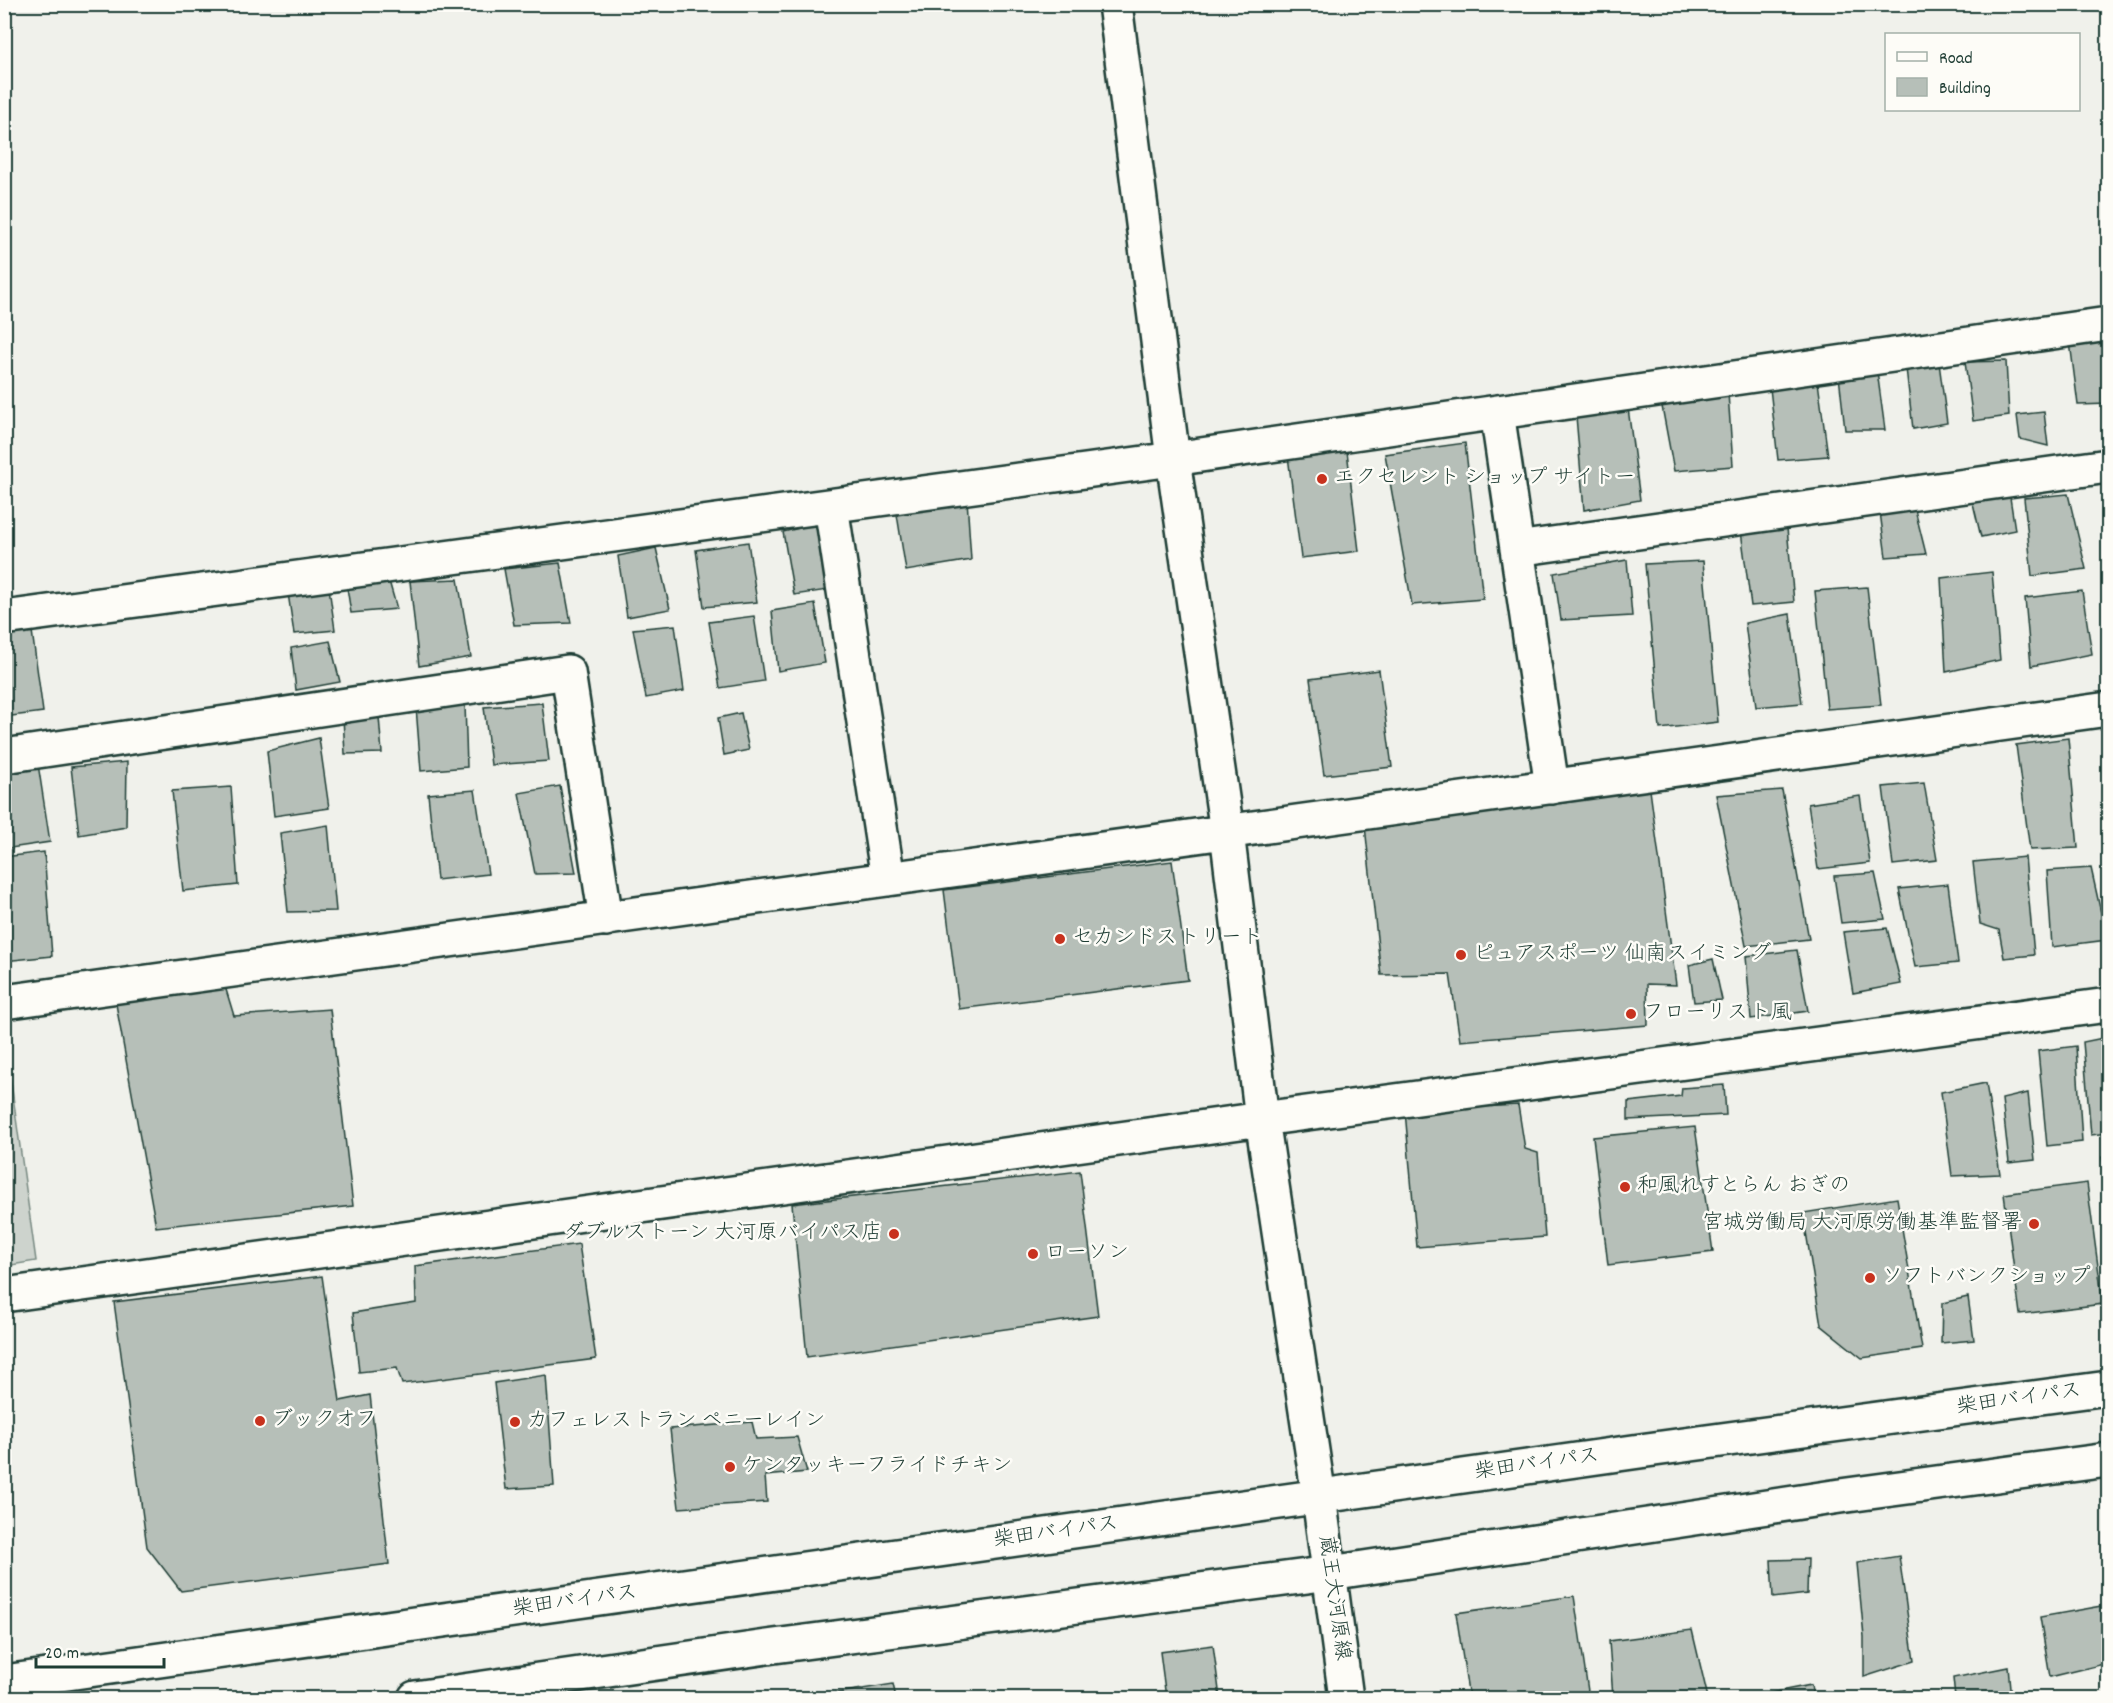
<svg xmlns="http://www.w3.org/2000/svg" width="2113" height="1703" font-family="Dekko,'Klee One',sans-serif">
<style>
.green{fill:#cdd3cd;stroke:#768880;stroke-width:1.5}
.building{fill:#b6bfb8;stroke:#1f3d34;stroke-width:1.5}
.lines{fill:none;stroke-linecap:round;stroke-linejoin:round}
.minor-casing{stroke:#1f3d34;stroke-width:38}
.major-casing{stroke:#1f3d34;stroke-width:38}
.highway-casing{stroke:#1f3d34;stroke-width:38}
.minor{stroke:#fdfcf7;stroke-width:33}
.major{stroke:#fdfcf7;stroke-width:33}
.highway{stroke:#fdfcf7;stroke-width:33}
.poi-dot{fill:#c8321e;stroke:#fdfcf7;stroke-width:2}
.labels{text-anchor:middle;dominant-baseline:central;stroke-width:5;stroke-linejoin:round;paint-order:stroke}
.poi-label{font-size:21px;fill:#1f3d34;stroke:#fdfcf7;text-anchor:start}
.street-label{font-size:21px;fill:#1f3d34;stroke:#fdfcf7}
</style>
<rect width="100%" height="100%" fill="#f0f1eb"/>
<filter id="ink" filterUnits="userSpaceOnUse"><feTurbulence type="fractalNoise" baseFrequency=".0167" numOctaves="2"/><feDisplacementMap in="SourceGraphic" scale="12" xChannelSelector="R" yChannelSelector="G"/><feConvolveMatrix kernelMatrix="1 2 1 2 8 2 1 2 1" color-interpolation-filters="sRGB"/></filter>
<g filter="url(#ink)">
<!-- green -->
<path class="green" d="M5 1039 36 1261 5 1266H4Z"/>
<!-- building -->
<path class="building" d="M2108 338V404L2078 405 2070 342Z
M2006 361 2009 416 1973 421 1965 362Z
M1939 363 1947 423 1913 429 1906 368Z
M1877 371 1885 430H1845L1839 376Z
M1818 382 1828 456 1778 460 1770 388Z
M1728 393 1733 466 1674 471 1661 401Z
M1628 408 1640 500 1584 510 1576 416Z
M2044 412 2048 446 2020 439 2017 415Z
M1465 443 1483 599 1412 605 1385 454Z
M1347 451 1359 551 1301 558 1288 456Z
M2009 491 2015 530 1981 537 1972 499Z
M2068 494 2086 569 2032 576 2024 498Z
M967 499 971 560 906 571 896 508Z
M1914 506 1926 554 1886 557 1880 512Z
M820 523 835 589 794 595 783 532Z
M1787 528 1794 602 1751 606 1741 531Z
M748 542 757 602 704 607 696 550Z
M656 548 670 609 627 617 618 556Z
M1627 560 1632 616 1561 620 1554 573Z
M1703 561 1718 722 1660 729 1645 564Z
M560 563 571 623 514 625 504 569Z
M1992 572 2000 660 1946 672 1941 578Z
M387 574 397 609 351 613 346 581Z
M458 579 471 657 419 666 410 581Z
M1867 587 1881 705 1827 709 1815 591Z
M329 588 335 630 294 634 288 593Z
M2082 591 2092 654 2031 666 2025 598Z
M815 604 825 663 778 671 772 611Z
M1790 614 1802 703 1756 707 1745 623Z
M754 616 764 681 720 688 709 622Z
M675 625 684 691 646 698 633 629Z
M32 631 43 712 4 717V634Z
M330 641 340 682 296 690 291 648Z
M1379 670 1392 767 1324 775 1310 679Z
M542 703 549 761 491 765 484 707Z
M465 704 467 767 421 771 416 707Z
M741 713 749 750 724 755 718 718Z
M343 717H379L382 753 345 754Z
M319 738 329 808 274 816 267 751Z
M2068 738 2078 848 2030 850 2016 745Z
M127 762 126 827 79 835 71 767Z
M38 764 50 842 4 849V769Z
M1924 783 1937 860 1893 865 1883 787Z
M560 786 576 873 535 874 519 793Z
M231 787 238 885 183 891 172 791Z
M475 790 488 874 437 880 428 794Z
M1650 790 1676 985 1647 984 1648 1025 1460 1041 1450 974 1381 975 1365 826Z
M1782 790 1809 939 1746 946 1716 795Z
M1860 796 1870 863 1818 869 1808 804Z
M328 825 336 911 288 912 280 833Z
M44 852 52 956 4 961V857Z
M2025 857 2034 955 2004 958 1999 930 1980 924 1973 862Z
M1172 861 1188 980 959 1009 944 890Z
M2091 868 2107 940 2052 947 2047 871Z
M1875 873 1885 919 1841 923 1834 876Z
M1948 884 1958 963 1915 967 1899 889Z
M1887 928 1901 984 1853 993 1843 932Z
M1797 950 1808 1011 1751 1019 1746 956Z
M1713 959 1722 1000 1694 1002 1689 965Z
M224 983 234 1016 330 1009 353 1206 156 1227 116 1004Z
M2108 1037V1133L2091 1135 2083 1042Z
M2076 1046 2082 1142 2047 1146 2038 1051Z
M1986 1083 2000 1174 1952 1176 1941 1092Z
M1724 1085 1726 1115 1628 1120V1102L1681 1096 1682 1088Z
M2028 1093 2035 1160 2009 1163 2002 1099Z
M1518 1105 1525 1149 1538 1153 1545 1237 1417 1247 1405 1111Z
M1695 1127 1713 1252 1608 1265 1593 1137Z
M2108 1156V1202L2102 1157Z
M1080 1171 1098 1316 807 1357 792 1204Z
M2087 1183 2103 1304 2020 1314 2004 1194Z
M1897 1198 1922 1349 1862 1358 1821 1325 1803 1213Z
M579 1244 596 1359 402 1384 397 1368 359 1372 353 1313 416 1303 415 1266Z
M322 1276 340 1401 370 1395 389 1564 181 1591 147 1547 114 1302Z
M1968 1297 1974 1340 1941 1343 1942 1303Z
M546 1375 554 1486 506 1489 494 1383Z
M752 1422 756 1439 797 1437 807 1472 765 1476 767 1502 679 1508 670 1429Z
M1899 1556 1914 1661 1864 1677V1637L1857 1563Z
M1808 1559 1807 1594 1773 1598 1771 1560Z
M1574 1596 1589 1698H1469L1456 1613Z
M2108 1605V1663L2050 1677 2040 1617Z
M1692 1630 1708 1698H1613L1609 1641Z
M1213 1645 1220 1698H1166L1160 1652Z
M2008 1667 2011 1698H1955L1953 1678Z
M893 1684 896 1698H806Z
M1811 1685 1813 1698H1761L1760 1695Z
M1905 1690 1906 1698H1861Z"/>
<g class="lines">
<!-- minor casing -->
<g class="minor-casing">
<path id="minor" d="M1115 4 1173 459 1227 832 1262 1119 1319 1497
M1497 412 1552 787
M831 506 888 879
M1517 549 2108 466
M4 618 1173 459 2108 324
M4 756 568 672 606 919
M4 1002 2108 709
M4 1295 1262 1119 2108 1005"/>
</g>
<!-- major casing -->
<g class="major-casing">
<path id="major" d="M1319 1497 1346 1698"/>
</g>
<!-- highway casing -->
<g class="highway-casing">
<path id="highway" d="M4 1682 1647 1450 2108 1388
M415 1698 774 1646 1330 1573 1840 1496 2108 1460"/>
</g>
<!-- minor -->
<use href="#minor" class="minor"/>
<!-- major -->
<use href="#major" class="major"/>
<!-- highway -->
<use href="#highway" class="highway"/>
</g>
</g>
<!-- markers -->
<g class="poi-dot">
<circle cx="1322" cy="479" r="6"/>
<circle cx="1060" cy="939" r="6"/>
<circle cx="1461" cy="955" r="6"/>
<circle cx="1631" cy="1014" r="6"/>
<circle cx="1625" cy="1187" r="6"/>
<circle cx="2034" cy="1224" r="6"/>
<circle cx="894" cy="1234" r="6"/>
<circle cx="1033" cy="1254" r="6"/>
<circle cx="1870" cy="1278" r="6"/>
<circle cx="260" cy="1421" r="6"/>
<circle cx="515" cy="1422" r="6"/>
<circle cx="730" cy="1467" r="6"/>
</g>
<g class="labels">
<!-- poi labels -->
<g class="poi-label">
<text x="1334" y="479">エクセレント ショップ サイトー</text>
<text x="1072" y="939">セカンドストリート</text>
<text x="1473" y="955">ピュアスポーツ 仙南スイミング</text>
<text x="1643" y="1014">フローリスト風</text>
<text x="1637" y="1187">和風れすとらん おぎの</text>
<text x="2022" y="1224" text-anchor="end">宮城労働局 大河原労働基準監督署</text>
<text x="882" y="1234" text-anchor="end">ダブルストーン 大河原バイパス店</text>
<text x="1045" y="1254">ローソン</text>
<text x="1882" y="1278">ソフトバンクショップ</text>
<text x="272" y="1421">ブックオフ</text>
<text x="527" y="1422">カフェレストラン ペニーレイン</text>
<text x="742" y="1467">ケンタッキーフライドチキン</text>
</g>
<!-- street labels -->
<g class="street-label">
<text transform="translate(2019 1400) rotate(-8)">柴田バイパス</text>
<text transform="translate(1537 1465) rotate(-8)">柴田バイパス</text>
<text transform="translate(1056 1533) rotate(-8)">柴田バイパス</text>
<text transform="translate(1333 1598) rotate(82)">蔵王大河原線</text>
<text transform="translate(575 1602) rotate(-8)">柴田バイパス</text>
</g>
</g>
<!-- margin -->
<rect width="2113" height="1703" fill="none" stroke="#fdfcf7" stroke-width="24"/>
<rect x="12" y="12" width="2089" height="1679" fill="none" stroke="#1f3d34" stroke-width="2" filter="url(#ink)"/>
<!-- legend -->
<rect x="1885" y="33" width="195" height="78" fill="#fdfcf7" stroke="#a4b0a9" stroke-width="1.5"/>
<rect x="1897" y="52" width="30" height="9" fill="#fdfcf7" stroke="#a4b0a9" stroke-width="1.5"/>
<text x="1939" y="63" font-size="18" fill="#1f3d34">Road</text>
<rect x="1897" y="78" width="30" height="18" fill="#b6bfb8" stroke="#a4b0a9" stroke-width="1.5"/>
<text x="1939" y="93" font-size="18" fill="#1f3d34">Building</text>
<!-- scale -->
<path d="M36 1658v9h128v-9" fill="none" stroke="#1f3d34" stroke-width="3"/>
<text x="45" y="1658" font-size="18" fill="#1f3d34" stroke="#fdfcf7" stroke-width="4.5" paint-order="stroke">20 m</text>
</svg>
